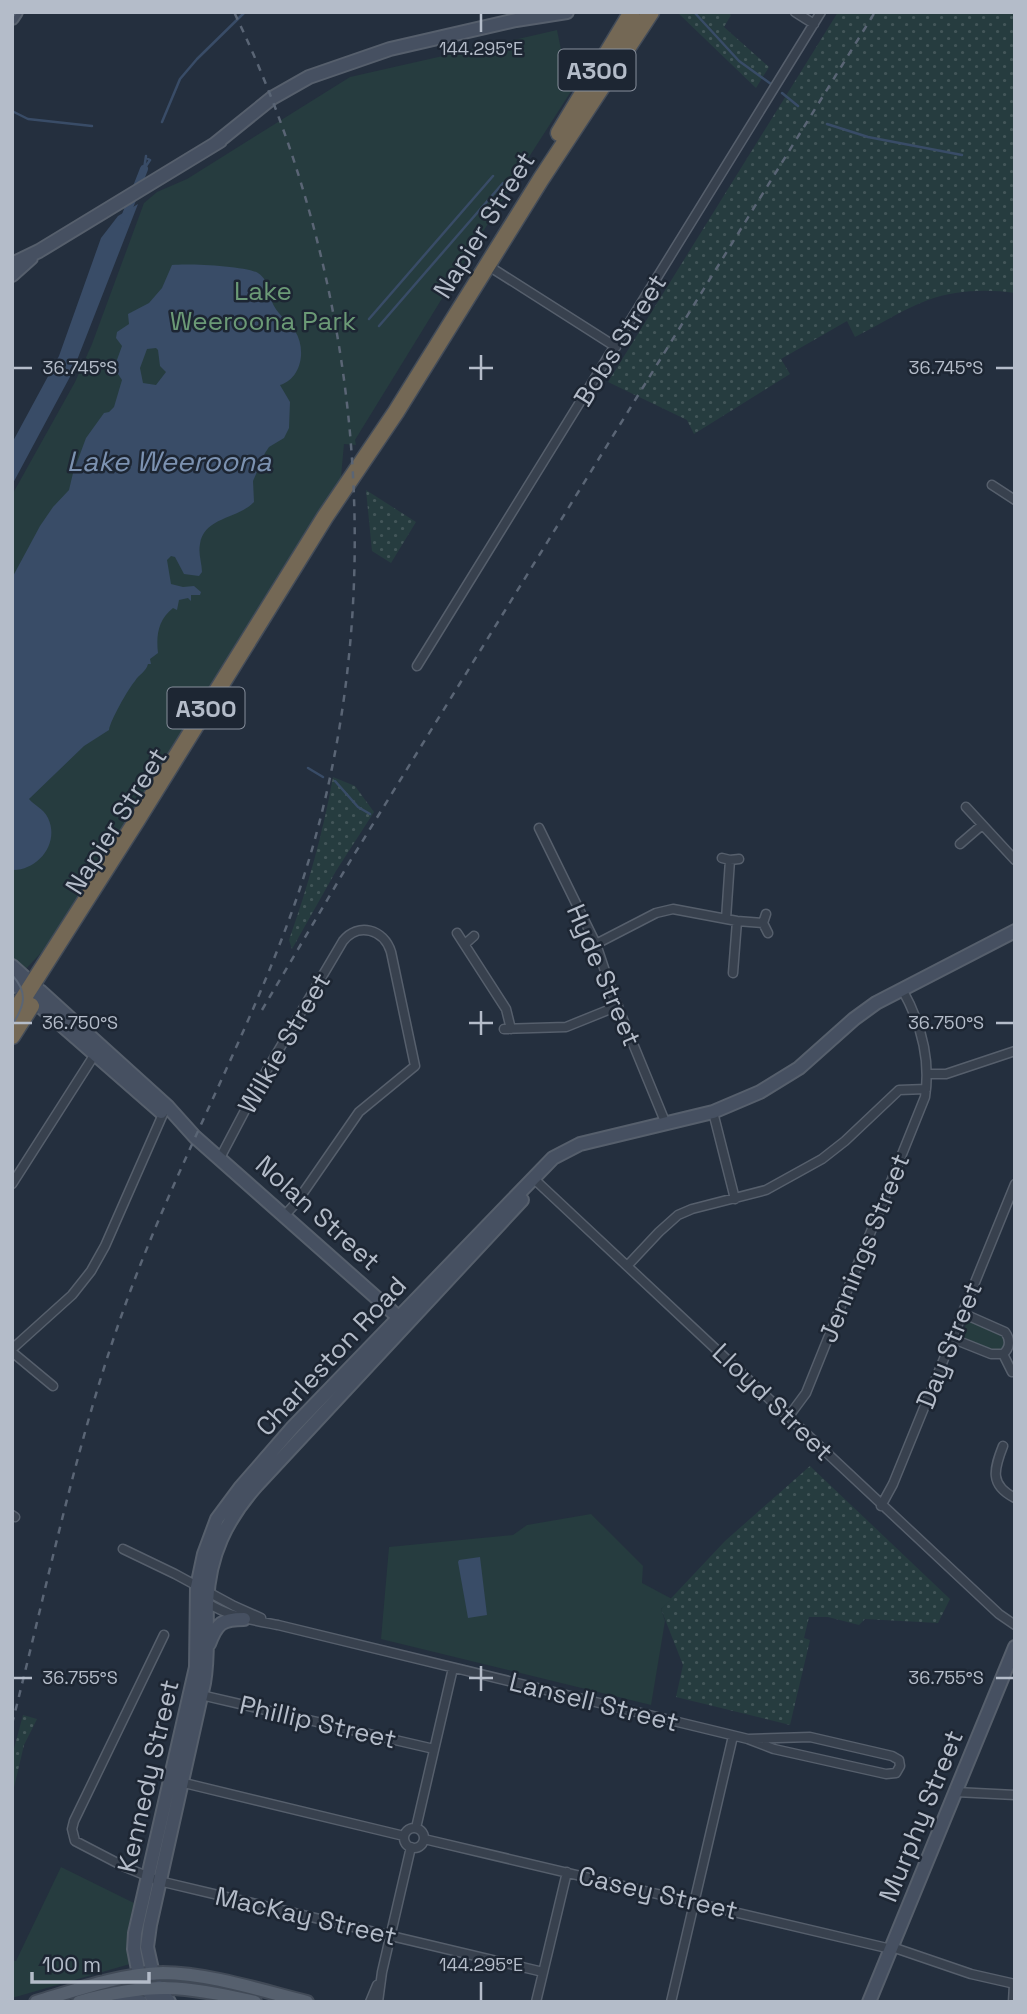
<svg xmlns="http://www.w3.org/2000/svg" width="1027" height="2014" font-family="'Space Grotesk',sans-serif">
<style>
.grass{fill:url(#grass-dots)}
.green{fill:#263c3f}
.water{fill:#394c67;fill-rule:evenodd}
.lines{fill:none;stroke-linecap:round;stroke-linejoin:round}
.stream{stroke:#394c67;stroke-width:2.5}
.canal{stroke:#394c67;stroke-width:8}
.street-casing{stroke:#565f6c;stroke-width:11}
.secondary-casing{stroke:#565f6c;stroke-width:16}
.primary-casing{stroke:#414a57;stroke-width:16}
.highway-casing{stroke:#434c59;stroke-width:19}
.street{stroke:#38414e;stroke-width:8}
.secondary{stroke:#465061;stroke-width:12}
.primary{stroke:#56606e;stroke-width:12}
.highway{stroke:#746855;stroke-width:16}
.tram{stroke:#5a6575;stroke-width:2}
.rail{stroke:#5a6575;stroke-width:2.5;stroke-dasharray:7 7;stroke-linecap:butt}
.ticks{fill:none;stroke:#b4bcc9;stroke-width:2.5}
.labels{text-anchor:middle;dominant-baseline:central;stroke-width:5;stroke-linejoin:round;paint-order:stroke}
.shield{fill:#1d2633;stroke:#878f9c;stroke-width:2}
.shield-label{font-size:24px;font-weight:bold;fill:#b4bcc9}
.street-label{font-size:26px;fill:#b4bcc9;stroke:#1d2633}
.park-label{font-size:26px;fill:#6b9a76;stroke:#1d2633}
.water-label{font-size:28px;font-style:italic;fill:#7c92b1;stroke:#1d2633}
.ticks-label{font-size:18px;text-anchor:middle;fill:#b4bcc9;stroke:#1d2633;stroke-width:5;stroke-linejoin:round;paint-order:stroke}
</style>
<defs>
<pattern id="grass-dots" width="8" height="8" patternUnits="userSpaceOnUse" patternTransform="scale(1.75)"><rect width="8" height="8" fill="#263c3f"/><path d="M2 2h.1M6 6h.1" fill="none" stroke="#435659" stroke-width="1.8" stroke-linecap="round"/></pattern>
</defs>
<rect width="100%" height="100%" fill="#242f3e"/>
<!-- grass -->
<path class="grass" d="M677 12H727L731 15 724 27 769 67 756 88Z
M838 12H1015V293C987 289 955 290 928 300 903 309 879 325 855 337L847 321 781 359 790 374 694 434 687 420 608 382Z
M366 490 416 522 391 563 372 551Z
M333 777 355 786 374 812 336 871 292 949 289 940C308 886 323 833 333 777Z
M810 1466 950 1599 938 1623 865 1619 859 1625 828 1617H809L804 1638 810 1640 790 1725 676 1697 683 1665 661 1609 725 1541Z
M23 1715 37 1719 24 1745 12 1796V1756Z"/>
<!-- green -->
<path class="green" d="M557 30 562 54 586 68 529 157 355 440 356 445 344 444 341 477 52 941 24 971 12 962V495L75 382 92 344 144 203 157 192 187 179 350 77Z
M968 1320 995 1332 998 1331 1006 1341 1001 1351H990L988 1348 962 1339 961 1336Z
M591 1514 643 1566 642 1583 672 1599 661 1609 665 1621 651 1705 381 1639 389 1547 513 1535 527 1525Z
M61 1867 134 1903 128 1929 130 1964 12 1998V1960L16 1961Z"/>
<!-- water -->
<path class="water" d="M138 204 72 373 12 485V443L59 356 101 238 118 216Z
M172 265C187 263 247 266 258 273 270 281 268 294 274 306 279 316 290 322 295 331 307 350 301 379 280 385L290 402 289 428 284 438 269 447 265 453 253 481 254 502C238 519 204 517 200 544 198 554 202 563 202 572L199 576 184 574 175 557 171 556 167 560 171 584 183 587 194 586 201 592 200 595H191V601L188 598 179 600 177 610 173 608C158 620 156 635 158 653L150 659 151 664H148C146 672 139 674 135 681 128 689 110 721 109 730L84 746 29 799C35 806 43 808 48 818 60 843 38 871 12 870V578L40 526 53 507 69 490 73 473 86 438 104 413 109 412 114 407 122 380 114 368 122 346 116 338 117 332 129 324 128 314 149 303 162 288ZM156 348 158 350 160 366 166 372 156 385 143 383 140 368 147 349Z
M480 1557 487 1615 468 1618 458 1562 459 1560Z"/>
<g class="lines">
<!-- stream -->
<path class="stream" d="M694 12 739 61 771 84
M782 93 798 106
M12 111 28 119 92 126
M162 122 180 79 197 59 245 12
M827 124 868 137 962 155
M144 169 146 156
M144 169 150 160 148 159
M369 319 493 176
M379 326 503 183
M308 768 323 777
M335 781 358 807 370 814"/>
<!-- canal -->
<path class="canal" d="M124 220 144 169"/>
<!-- street casing -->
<g class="street-casing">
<path id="street" d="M795 12 814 24
M487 265 616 347
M992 485 1015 500
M417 666 821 12
M966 807 1015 860
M539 828 596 944 613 995 666 1124
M960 844 982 825
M722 858 730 860 739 859
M766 914 763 923 768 933
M726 919 730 860
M457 933 506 1009 511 1029
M465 944 474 936
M596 944 656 913 673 909 737 921 763 923
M733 973 737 921
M504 1029 566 1027 618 1006
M927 1074H946L1015 1051
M713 1112 735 1199
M220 1158 261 1080 343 941C358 922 384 929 391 952L415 1066 359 1112 296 1203 284 1216
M533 1178 999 1614 1015 1625
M12 1184 95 1054
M628 1265 659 1232 678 1215 692 1209 766 1190 822 1159 845 1141 899 1090 926 1089
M951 1338 991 1354H1003C1010 1348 1011 1340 1005 1332L962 1313
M12 1349 72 1295 91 1271 105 1246 163 1114
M12 1352 53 1386
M1003 1354 1012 1372
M789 1416 806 1393 925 1097C931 1058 921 1023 902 989
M1003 1446C994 1469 989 1485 1015 1498
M881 1506 893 1484 1015 1184
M12 1515 15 1517
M123 1549 175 1574 234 1606 261 1618
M206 1602C229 1617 252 1620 278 1625L748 1739 774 1749 886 1774 896 1773 900 1766 899 1760 892 1756 810 1737 748 1739
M164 1635 74 1821 72 1829 75 1841 125 1867 159 1881 543 1972
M201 1695 434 1749
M180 1782 404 1836
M956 1792 1015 1795
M416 1828 453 1668
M404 1838a10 10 0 1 1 20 0a10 10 0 1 1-20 0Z
M424 1839 891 1949
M892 1947 971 1974 1015 1984
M370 2002 377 1985
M378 2002 382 1972 411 1847
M536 2002 567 1872
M671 2002 733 1736
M1013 2002 1014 1984"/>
</g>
<!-- secondary casing -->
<g class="secondary-casing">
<path id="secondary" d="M12 18 16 12
M215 144 272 98 309 77 390 49 516 20 567 12
M12 264 39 251 220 141
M12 275 31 258
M12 966 32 984
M12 982 26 993
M40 991 168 1107 195 1137 405 1323
M34 1001 161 1112
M209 1644C217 1623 222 1619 244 1619
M153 1974 147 1947 150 1925 204 1683C209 1655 206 1629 207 1602 209 1555 226 1520 257 1485L522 1200
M139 1975 134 1949 135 1933 196 1667 197 1587 204 1554 217 1519 240 1488 293 1427 553 1158 580 1144 713 1112 760 1092 799 1068 854 1019 876 1003 1015 931
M159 1987 169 2002
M146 1988 156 2002
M114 1993 141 2002
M869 2002 1015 1647"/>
</g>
<!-- primary casing -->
<g class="primary-casing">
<path id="primary" d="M36 2002C76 1990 120 1974 163 1973 207 1973 263 1991 307 2002
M79 2002C150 1982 185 1985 255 2002"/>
</g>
<!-- highway casing -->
<g class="highway-casing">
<path id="highway" d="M559 133 632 12
M12 1016 137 820 325 517 396 412 541 179 651 12
M12 1036 31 1006"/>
</g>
<!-- street -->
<use href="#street" class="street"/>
<!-- secondary -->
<use href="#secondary" class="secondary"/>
<!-- primary -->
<use href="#primary" class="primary"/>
<!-- highway -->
<use href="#highway" class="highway"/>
<!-- tram -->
<path class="tram" d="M12 18 16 12
M12 975C29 993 24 1007 12 1025"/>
<!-- rail -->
<path class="rail" d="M262 1010 352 858 875 12
M12 1724C48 1583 77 1437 127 1300 176 1165 247 1039 295 903 395 615 366 285 234 12"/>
</g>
<!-- ticks -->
<path class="ticks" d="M481 14V32M481 355V380M14 368H32M469 368H493M996 368H1013M481 1011V1035M14 1023H32M469 1023H493M996 1023H1013M481 1666V1691M14 1678H32M469 1678H493M996 1678H1013M481 1982V2000"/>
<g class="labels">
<!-- shield labels -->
<g class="shield">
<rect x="558.5" y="49.5" width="77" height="41" rx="5"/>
<rect x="167.5" y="687.5" width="77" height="41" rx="5"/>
</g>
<g class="shield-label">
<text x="597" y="70">A300</text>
<text x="206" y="708">A300</text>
</g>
<!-- street labels -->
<g class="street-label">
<text transform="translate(484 225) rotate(-58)">Napier Street</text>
<text transform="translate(620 340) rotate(-58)">Bobs Street</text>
<text transform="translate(116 821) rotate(-58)">Napier Street</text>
<text transform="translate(604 975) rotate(67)">Hyde Street</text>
<text transform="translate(284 1043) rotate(-60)">Wilkie Street</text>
<text transform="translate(318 1213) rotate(42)">Nolan Street</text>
<text transform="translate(864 1248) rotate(-68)">Jennings Street</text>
<text transform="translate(949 1345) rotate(-68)">Day Street</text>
<text transform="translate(331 1356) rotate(-47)">Charleston Road</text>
<text transform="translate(773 1402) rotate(44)">Lloyd Street</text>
<text transform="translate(594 1702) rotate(14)">Lansell Street</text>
<text transform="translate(318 1722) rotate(13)">Phillip Street</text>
<text transform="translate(148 1776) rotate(-77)">Kennedy Street</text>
<text transform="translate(921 1816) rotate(-68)">Murphy Street</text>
<text transform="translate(658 1893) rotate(13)">Casey Street</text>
<text transform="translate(306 1916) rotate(13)">MacKay Street</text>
</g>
<!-- park labels -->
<g class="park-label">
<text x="263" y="291">Lake<tspan x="263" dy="30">Weeroona Park</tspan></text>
</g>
<!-- water labels -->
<g class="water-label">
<text x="169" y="461">Lake Weeroona</text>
</g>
</g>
<g class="ticks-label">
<text x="481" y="55">144.295°E</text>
<text x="80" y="374">36.745°S</text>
<text x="946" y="374">36.745°S</text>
<text x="80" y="1029">36.750°S</text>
<text x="946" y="1029">36.750°S</text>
<text x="80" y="1684">36.755°S</text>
<text x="946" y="1684">36.755°S</text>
<text x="481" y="1971">144.295°E</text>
</g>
<!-- border -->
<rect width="1027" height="2014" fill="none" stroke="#b4bcc9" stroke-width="28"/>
<!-- scale -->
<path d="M32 1972v10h117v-10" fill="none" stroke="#b4bcc9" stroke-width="3.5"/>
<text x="42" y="1972" font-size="21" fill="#b4bcc9" stroke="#1d2633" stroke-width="5" paint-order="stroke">100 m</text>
</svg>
